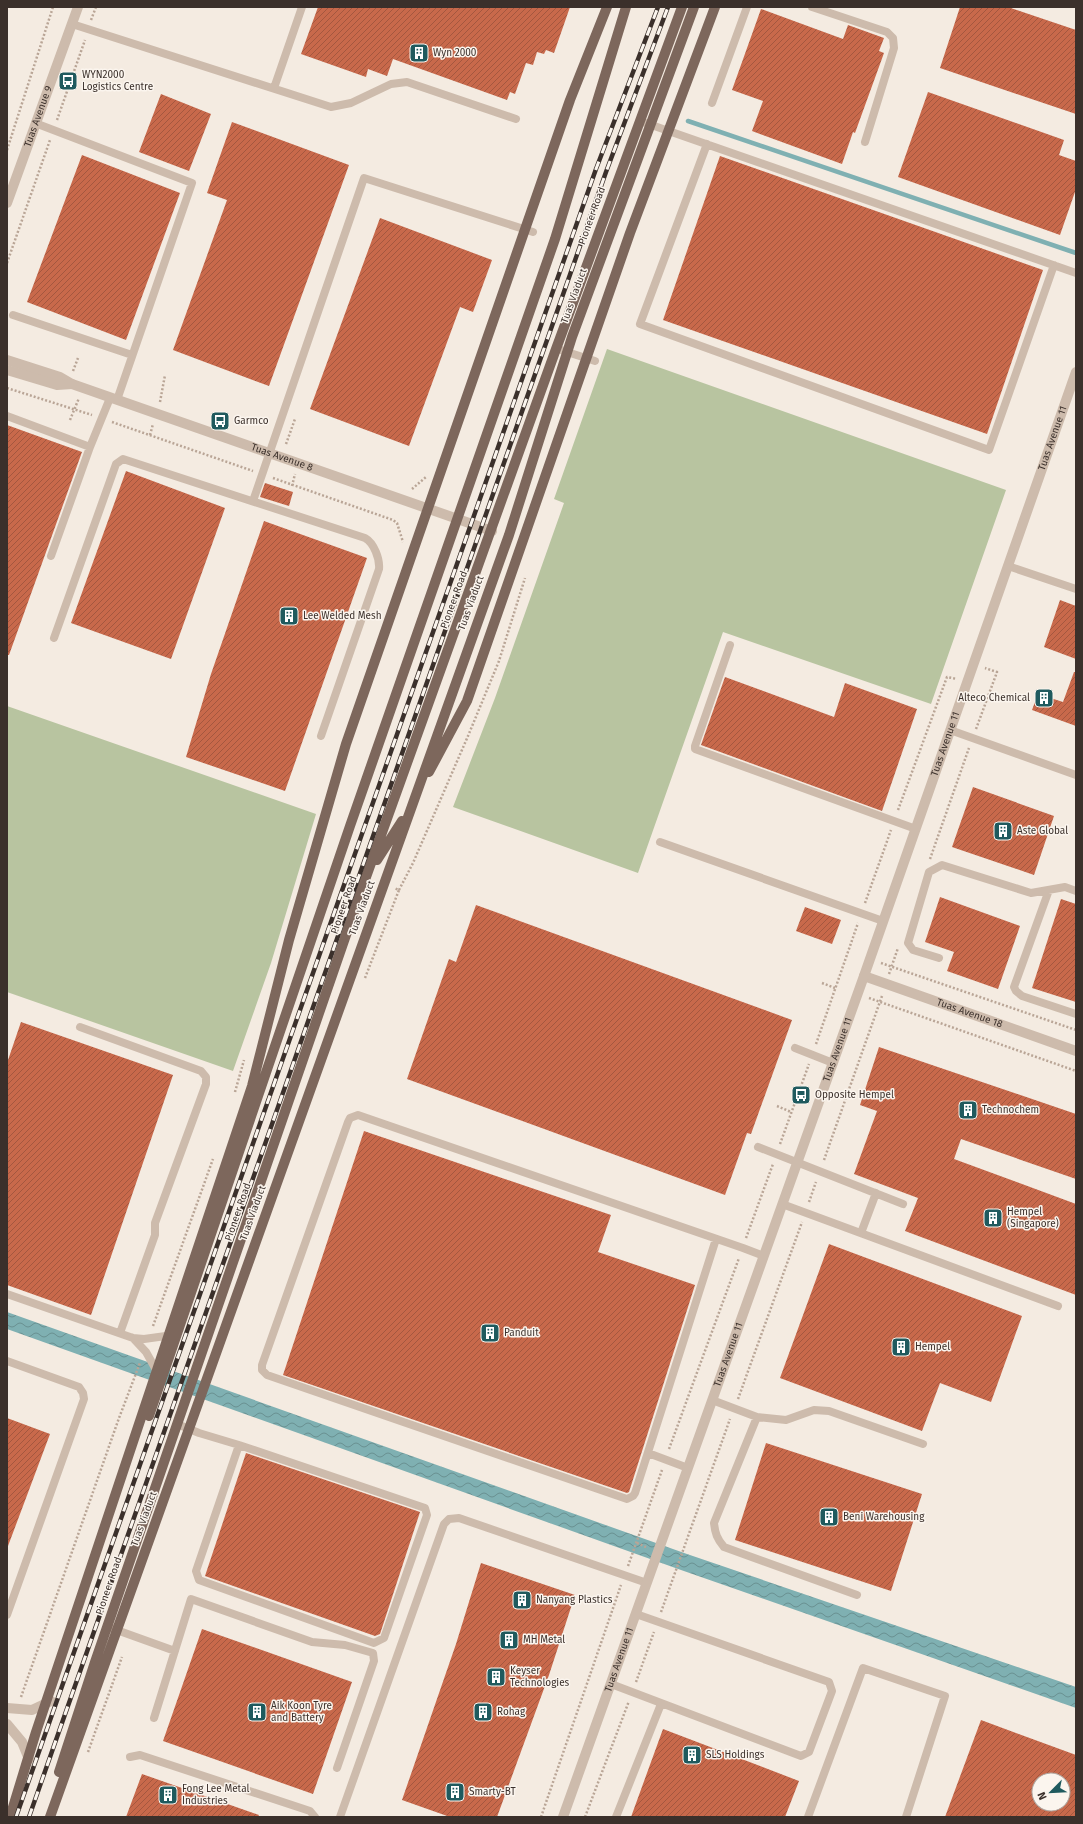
<svg xmlns="http://www.w3.org/2000/svg" width="1083" height="1824" font-family="'Fira Sans',sans-serif">
<style>
.grass{fill:#b8c4a0}
.water{fill:url(#water-waves)}
.lines{fill:none;stroke-linecap:round;stroke-linejoin:round}
.stream{stroke:#7fb0b2;stroke-width:4.5}
.building{fill:url(#building-hatch);fill-rule:evenodd}
.path{stroke:#b9a596;stroke-width:2.5;stroke-dasharray:2 2;stroke-linecap:butt}
.lane{stroke:#cdbbac;stroke-width:8}
.street{stroke:#cdbbac;stroke-width:10}
.primary{stroke:#7d675c;stroke-width:10}
.rail-casing{stroke:#3b302b;stroke-width:4.5}
.rail{stroke:#fbf5ee;stroke-width:3;stroke-dasharray:9;stroke-linecap:butt}
.labels{text-anchor:middle;dominant-baseline:central;stroke-width:3;stroke-linejoin:round;paint-order:stroke}
.poi-label{font-size:10px;fill:#3b302b;stroke:#fbf5ee;text-anchor:start}
.street-label{font-size:10px;fill:#3b302b;stroke:#fbf5ee}
</style>
<defs>
<pattern id="water-waves" width="16" height="10" patternUnits="userSpaceOnUse"><rect width="16" height="10" fill="#7fb0b2"/><path d="M0 5q4-4 8 0t8 0" fill="none" stroke="#699091"/></pattern>
<pattern id="building-hatch" width="6" height="6" patternUnits="userSpaceOnUse"><rect width="6" height="6" fill="#c8694b"/><path d="M-1 1l2-2M0 6l6-6M5 7l2-2" fill="none" stroke="#a4573f"/></pattern>
</defs>
<rect width="100%" height="100%" fill="#f4ebe1"/>
<!-- grass -->
<path class="grass" d="M607 349 1006 490 931 704 723 632 638 873 453 807 495 698 564 503 554 499Z
M7 706 316 814 271 963 233 1071 7 992Z"/>
<!-- water -->
<path class="water" d="M7 1312 687 1554 1076 1687V1708L681 1570 7 1329Z"/>
<g class="lines">
<!-- stream -->
<path class="stream" d="M688 121 1076 253"/>
</g>
<!-- building -->
<path class="building" d="M318 7H570L554 53 546 50 544 54 537 52 533 65 526 63 515 94 510 92 507 100 393 59 387 76 368 69 366 77 301 54Z
M960 7H1008L1076 30V114L940 68Z
M761 9 843 39 848 25 884 38 879 51 884 53 855 133 853 132 842 164 752 131 763 101 732 90Z
M928 92 1064 140 1059 155 1076 161V189L1060 235 898 177Z
M161 94 211 114 189 171 139 152Z
M232 122 349 165 269 386 173 350 227 200 207 193Z
M82 155 180 193 126 340 27 302Z
M720 156 1043 270 987 434 663 320Z
M380 218 492 260 473 312 460 307 409 446 310 409Z
M7 425 82 452 9 655H7Z
M126 471 225 508 171 659 71 623Z
M265 483 293 492 289 506 260 497Z
M264 521 367 558 285 791 186 757 211 674Z
M1060 600 1076 606V659L1044 647Z
M1074 672H1076V726L1032 710 1038 694 1063 702Z
M725 677 834 717 845 683 917 709 882 811 701 745Z
M973 787 1054 816 1034 875 952 847Z
M940 897 1020 926 998 989 947 971 954 952 925 942Z
M1061 899 1076 904V1002L1032 988Z
M476 905 792 1020 751 1134 747 1133 725 1195 407 1079 449 959 456 962Z
M805 907 841 920 832 944 796 931Z
M21 1022 173 1075 91 1315 7 1285V1063Z
M879 1047 1076 1114V1179L961 1139 954 1159 1076 1204V1295L905 1231 918 1198 854 1174 877 1111 860 1105Z
M364 1131 611 1215 598 1252 695 1285 629 1492 627 1493 283 1375Z
M829 1244 1022 1316 991 1402 940 1383 922 1431 780 1378Z
M7 1418 50 1434 8 1546H7Z
M766 1443 922 1494 891 1591 735 1540Z
M246 1453 420 1512 380 1634 375 1636 205 1576Z
M481 1563 575 1595 549 1675 497 1817H450L402 1800 456 1644Z
M202 1629 352 1682 313 1794 163 1741Z
M981 1720 1076 1755V1817H945ZM1039 1780H1063V1804H1039Z
M663 1729 799 1781 785 1817H631Z
M142 1774 259 1815 258 1817H126Z"/>
<g class="lines">
<!-- path -->
<path class="path" d="M91 20 96 7
M57 120 85 40
M7 150 53 7
M7 263 50 140
M73 371 78 358
M7 388 92 415
M160 402 165 375
M70 420 79 398
M112 422 253 471
M150 435 153 424
M286 444 295 419
M273 478 393 520 397 523 403 542
M292 486 295 474
M412 489 426 477
M976 729 997 672 985 668
M898 810 947 677 957 679
M930 859 969 748
M399 890 413 863 468 736 499 661 525 578
M865 903 891 830
M881 963 1076 1030
M889 974 898 948
M365 978 399 890 394 888
M822 983 835 988
M869 998 1076 1071
M816 1044 858 923
M235 1092 244 1060
M835 1093 846 1097
M777 1106 791 1112
M780 1144 809 1064
M824 1160 882 996
M809 1202 816 1182
M746 1238 773 1164
M153 1326 213 1159
M738 1399 802 1222
M669 1449 739 1258
M637 1543 648 1548
M628 1566 662 1470
M661 1612 730 1419
M636 1682 654 1632
M21 1697 119 1418 140 1363
M88 1752 122 1657
M541 1817 621 1585
M585 1817 629 1701"/>
<!-- lane -->
<path class="lane" d="M812 7 887 32 893 38 894 48 865 142
M72 24 331 107 351 103 391 84 407 82 516 119
M274 88 302 7
M712 103 747 7
M640 121 1076 273
M35 123 192 183 117 400
M707 144 640 324 989 450 1054 265
M13 315 132 355
M561 350 595 361
M7 416 90 447
M253 501 364 178 533 232
M51 556 90 447 110 398
M1008 566 1076 589
M54 638 116 464 123 459 365 538C374 543 380 559 379 569L321 736
M730 645 695 746V749L916 829
M950 730 1076 775
M660 842 883 921
M1049 890 1014 987 1016 991 1022 996 1076 1014
M939 958 913 950 908 943 929 872 942 865 1031 893 1065 887 1076 891
M80 1027 201 1071 206 1077V1084L155 1223V1235L120 1333
M795 1048 833 1063
M758 1147 903 1204
M782 1204 1058 1306
M861 1233 876 1193
M716 1239 635 1493 633 1496 627 1499 267 1375 262 1370V1365L348 1122 350 1118 358 1115 743 1248 764 1256
M7 1294 133 1338 144 1339 173 1335
M133 1338 146 1352 159 1375
M7 1361 79 1387 83 1393 84 1399 7 1615
M712 1400 757 1417 786 1420 814 1410 829 1411 923 1444
M757 1417 714 1523C715 1533 717 1539 724 1547L857 1595
M177 1424 199 1433 239 1445 425 1508 427 1515 384 1638 374 1643 199 1580 196 1571 239 1445
M648 1453 688 1468
M111 1628 175 1651
M611 1684 801 1756 809 1752 832 1691 829 1682 636 1614
M154 1718 191 1599 312 1642 345 1645 373 1653 374 1661 337 1768
M130 1757 140 1755 310 1811 315 1817
M340 1817 444 1524 449 1519 459 1518 647 1583
M616 1817 661 1704
M808 1817 863 1668 945 1696 906 1817"/>
<!-- street -->
<g class="street">
<path id="s1" d="M7 203 78 7"/>
<path id="s2" d="M7 360 60 377 72 384 492 531"/>
<path d="M7 370 57 385 72 384"/>
<path id="s3" d="M864 976 1076 1051"/>
<path d="M7 1708 32 1710 51 1701"/>
<path d="M7 1724 22 1742 29 1759"/>
<path id="s4" d="M563 1817 864 976 1076 372"/>
</g>
<!-- primary -->
<path class="primary" d="M429 772 467 701 630 233 715 7
M377 860 402 821
M149 1416 350 826 555 239 626 7
M59 1772 95 1662 366 877 556 349 682 7
M10 1817 36 1732 252 1086 289 940 346 744 570 100 607 7
M50 1817 509 535 572 337 694 7"/>
<!-- rail casing -->
<g class="rail-casing">
<path id="rail" d="M16 1817 596 169 658 7
M29 1817 606 172 668 7"/>
</g>
<!-- rail -->
<use href="#rail" class="rail"/>
</g>
<!-- icons -->
<defs>
<g id="building-square" transform="scale(1)"><rect x="-9" y="-9" width="18" height="18" rx="4" fill="#1f5a5e" stroke="#fbf5ee"/><path d="M-4-6H4V6H1V3H-1V6H-4ZM-2.5-4.3h1.7v1.8h-1.7ZM.8-4.3h1.7v1.8H.8ZM-2.5-1h1.7V.8h-1.7ZM.8-1h1.7V.8H.8Z" fill="#fff"/></g>
<g id="bus-square" transform="scale(1)"><rect x="-9" y="-9" width="18" height="18" rx="4" fill="#1f5a5e" stroke="#fbf5ee"/><path d="M-5-6H5V4H4V6H2V4H-2V6H-4V4H-5ZM-3.5-4V0h7V-4ZM-3.5 1.2v1.5H-2V1.2ZM2 1.2v1.5H3.5V1.2Z" fill="#fff"/></g>
</defs>
<g fill-rule="evenodd">
<use href="#building-square" x="419" y="53"/>
<use href="#bus-square" x="68" y="81"/>
<use href="#bus-square" x="220" y="421"/>
<use href="#building-square" x="289" y="616"/>
<use href="#building-square" x="1044" y="698"/>
<use href="#building-square" x="1003" y="831"/>
<use href="#bus-square" x="801" y="1095"/>
<use href="#building-square" x="968" y="1110"/>
<use href="#building-square" x="993" y="1218"/>
<use href="#building-square" x="490" y="1333"/>
<use href="#building-square" x="901" y="1347"/>
<use href="#building-square" x="829" y="1517"/>
<use href="#building-square" x="522" y="1600"/>
<use href="#building-square" x="509" y="1640"/>
<use href="#building-square" x="496" y="1677"/>
<use href="#building-square" x="257" y="1712"/>
<use href="#building-square" x="483" y="1712"/>
<use href="#building-square" x="692" y="1755"/>
<use href="#building-square" x="455" y="1792"/>
<use href="#building-square" x="168" y="1795"/>
</g>
<g class="labels">
<!-- poi labels -->
<g class="poi-label">
<text x="433" y="53">Wyn 2000</text>
<text x="82" y="75">WYN2000<tspan x="82" dy="12">Logistics Centre</tspan></text>
<text x="234" y="421">Garmco</text>
<text x="303" y="616">Lee Welded Mesh</text>
<text x="1030" y="698" text-anchor="end">Alteco Chemical</text>
<text x="1017" y="831">Aste Global</text>
<text x="815" y="1095">Opposite Hempel</text>
<text x="982" y="1110">Technochem</text>
<text x="1007" y="1212">Hempel<tspan x="1007" dy="12">(Singapore)</tspan></text>
<text x="504" y="1333">Panduit</text>
<text x="915" y="1347">Hempel</text>
<text x="843" y="1517">Beni Warehousing</text>
<text x="536" y="1600">Nanyang Plastics</text>
<text x="523" y="1640">MH Metal</text>
<text x="510" y="1671">Keyser<tspan x="510" dy="12">Technologies</tspan></text>
<text x="271" y="1706">Aik Koon Tyre<tspan x="271" dy="12">and Battery</tspan></text>
<text x="497" y="1712">Rohag</text>
<text x="706" y="1755">SLS Holdings</text>
<text x="182" y="1789">Fong Lee Metal<tspan x="182" dy="12">Industries</tspan></text>
<text x="469" y="1792">Smarty-BT</text>
</g>
<!-- street labels -->
<g class="street-label">
<text stroke="none"><textPath href="#s1" startOffset="92">Tuas Avenue 9</textPath></text>
<text transform="translate(592 216) rotate(-70)">Pioneer Road</text>
<text transform="translate(574 296) rotate(-70)">Tuas Viaduct</text>
<text stroke="none"><textPath href="#s4" startOffset="1463">Tuas Avenue 11</textPath></text>
<text stroke="none"><textPath href="#s2" startOffset="292">Tuas Avenue 8</textPath></text>
<text transform="translate(454 600) rotate(-70)">Pioneer Road</text>
<text transform="translate(471 603) rotate(-70)">Tuas Viaduct</text>
<text stroke="none"><textPath href="#s4" startOffset="1139">Tuas Avenue 11</textPath></text>
<text transform="translate(344 905) rotate(-71)">Pioneer Road</text>
<text transform="translate(362 908) rotate(-70)">Tuas Viaduct</text>
<text stroke="none"><textPath href="#s3" startOffset="112">Tuas Avenue 18</textPath></text>
<text stroke="none"><textPath href="#s4" startOffset="815">Tuas Avenue 11</textPath></text>
<text transform="translate(238 1212) rotate(-71)">Pioneer Road</text>
<text transform="translate(253 1213) rotate(-70)">Tuas Viaduct</text>
<text stroke="none"><textPath href="#s4" startOffset="491">Tuas Avenue 11</textPath></text>
<text transform="translate(144 1519) rotate(-70)">Tuas Viaduct</text>
<text transform="translate(109 1586) rotate(-71)">Pioneer Road</text>
<text stroke="none"><textPath href="#s4" startOffset="167">Tuas Avenue 11</textPath></text>
</g>
</g>
<!-- border -->
<rect width="1083" height="1824" fill="none" stroke="#3b302b" stroke-width="16"/>
<!-- north arrow -->
<g transform="translate(1051 1792) rotate(246)"><circle r="19" fill="#fbf5ee" stroke="#aea6a0"/>
<path d="M0-3L7 15L0 10L-7 15Z" fill="#1f5a5e"/>
<text y="-6" font-size="11" font-weight="bold" text-anchor="middle" fill="#3b302b">N</text>
</g>
</svg>
